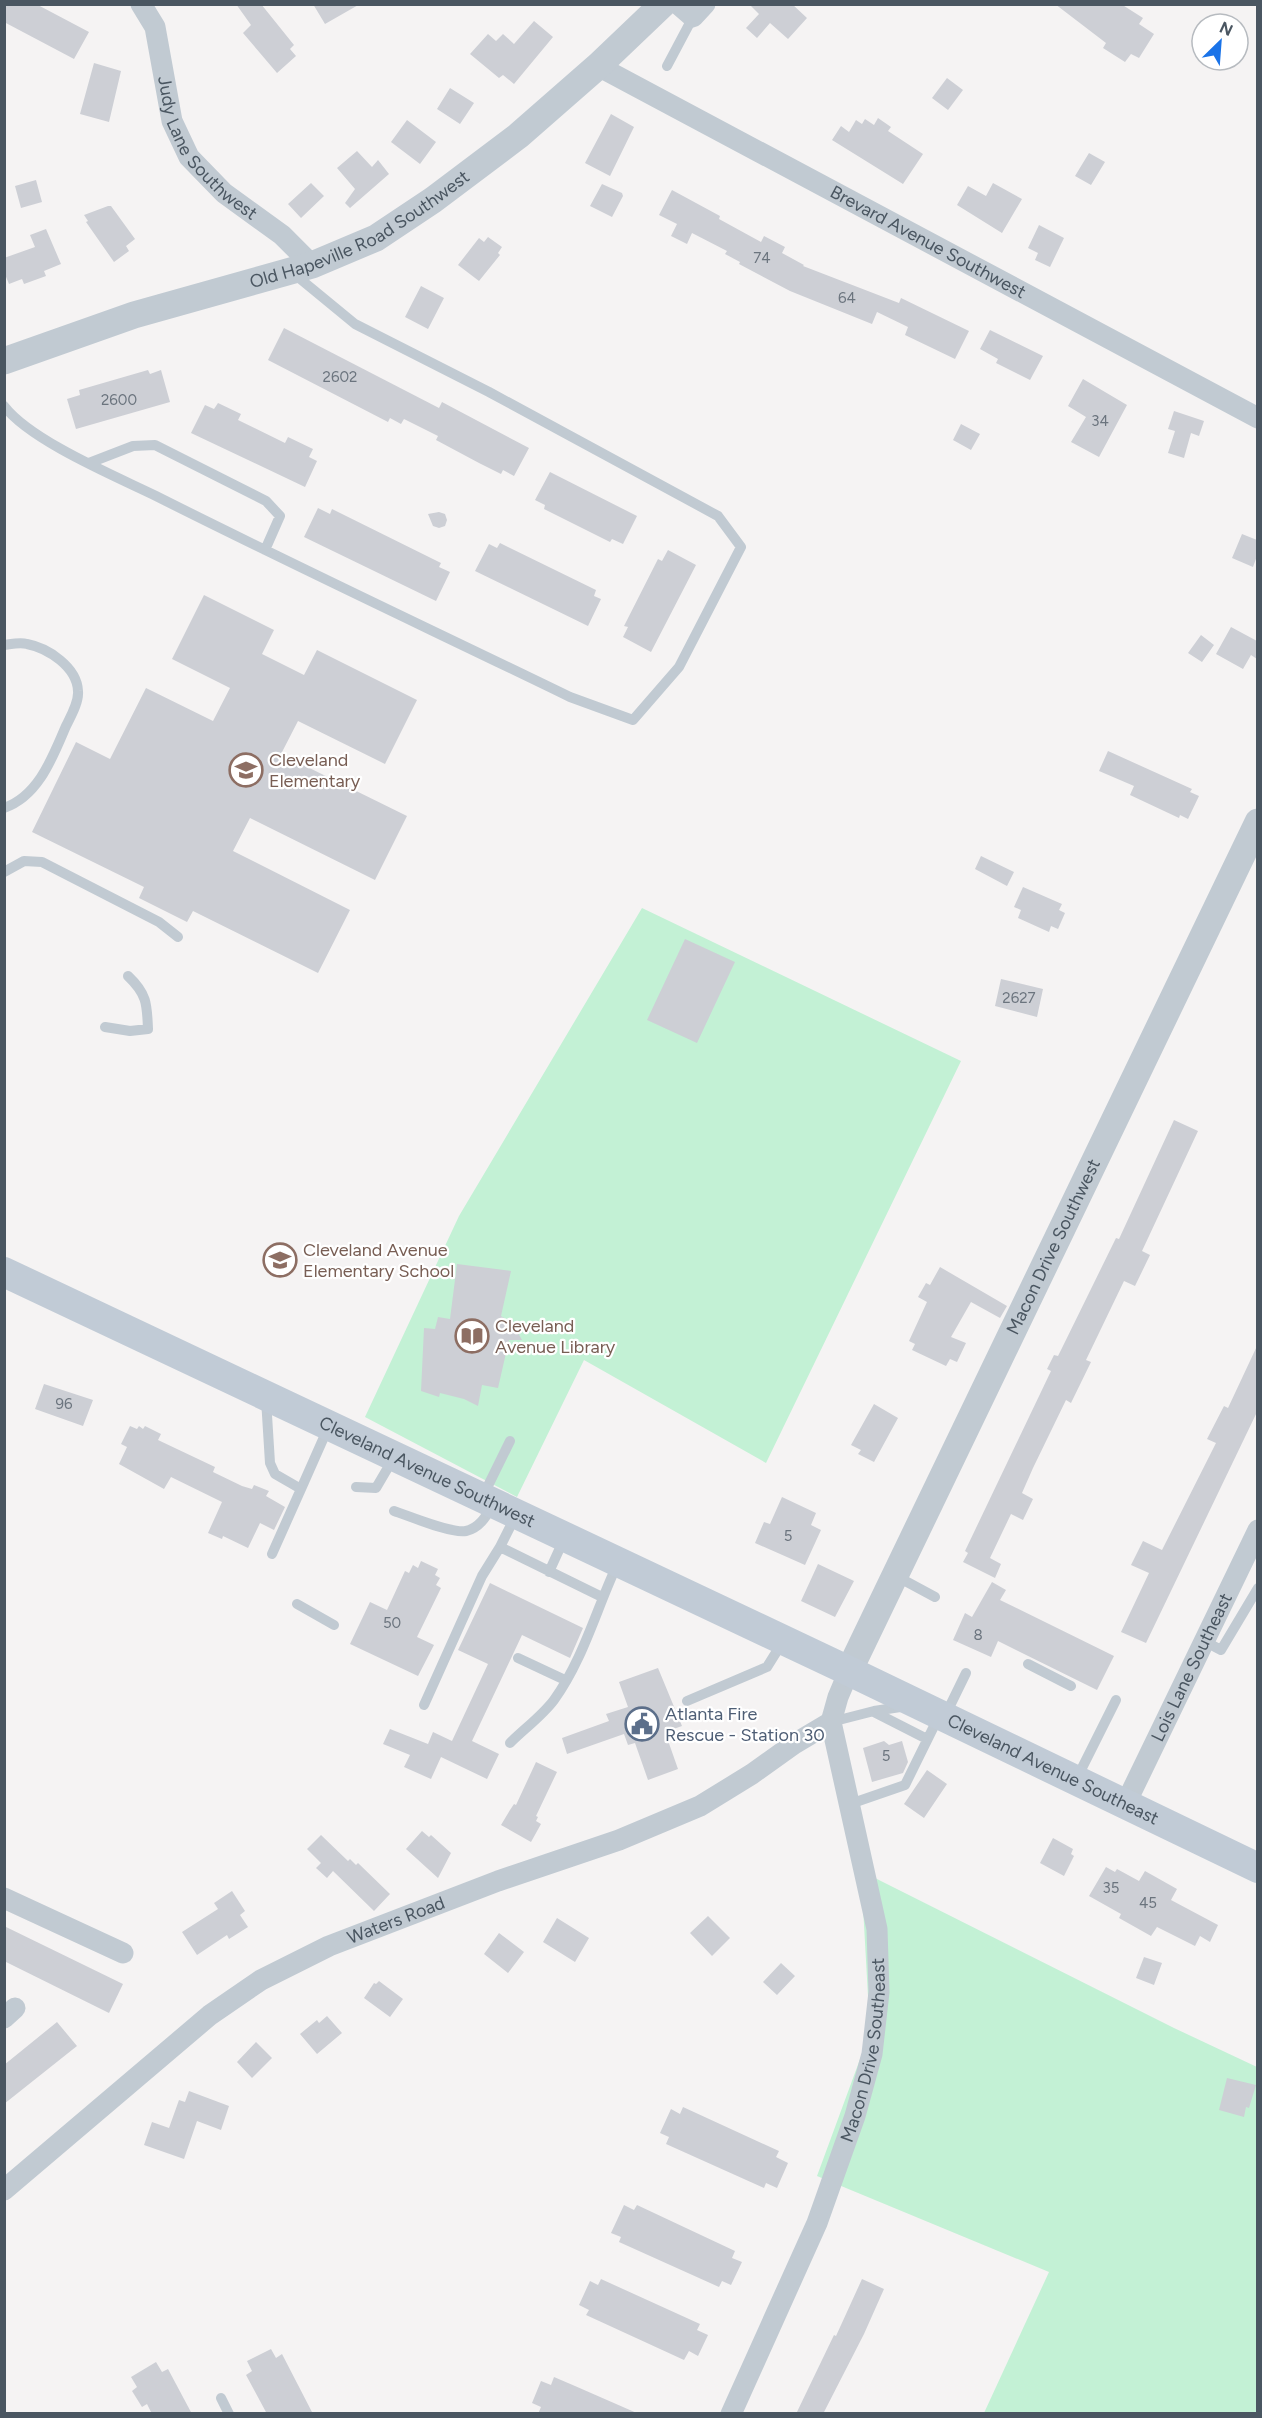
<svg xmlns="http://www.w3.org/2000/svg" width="1262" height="2418" font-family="Figtree,sans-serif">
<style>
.green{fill:#c3f1d5}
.building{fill:#cdcfd5}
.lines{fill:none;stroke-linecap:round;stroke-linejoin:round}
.service{stroke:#c1cad2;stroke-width:10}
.minor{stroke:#c1cad2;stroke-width:21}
.tertiary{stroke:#c1cad2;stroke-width:27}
.secondary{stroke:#c1cbd6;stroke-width:30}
.labels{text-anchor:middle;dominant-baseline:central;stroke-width:4.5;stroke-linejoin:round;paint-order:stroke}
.number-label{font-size:15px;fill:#6b747e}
.street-label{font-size:18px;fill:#4a5661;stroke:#fff}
.education-label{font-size:18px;fill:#785e54;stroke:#fff;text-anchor:start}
.service-label{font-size:18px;fill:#4e5e75;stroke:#fff;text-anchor:start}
</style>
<rect width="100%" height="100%" fill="#f5f3f3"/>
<!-- green -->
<path class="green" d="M642 908 961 1061 766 1463 584 1360 517 1497 365 1417 459 1216Z
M861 1871 1174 2028 1257 2067V2413H984L1049 2272 817 2176 870 2032Z"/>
<!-- building -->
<path class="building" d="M4 4H36L89 32 74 59 4 22Z
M236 4H261L294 45 290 49 296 56 277 73 243 33 251 25Z
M313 4H360L325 24Z
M749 4H792L807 18 788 39 770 23 757 38 746 28 759 14Z
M1055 4H1121L1143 18 1139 24 1154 34 1139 58 1131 54 1125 62 1103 48 1106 43Z
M534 21 553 37 514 84 503 75 499 78 470 54 488 34 496 41 503 34 514 44Z
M94 63 121 71 109 122 80 114Z
M947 78 963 90 948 110 932 98Z
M450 88 474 103 460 124 437 109Z
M611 114 634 127 610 176 585 163Z
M878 118 891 127 888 131 923 154 903 184 832 140 841 126 849 132 856 120 862 124 865 119 874 125Z
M407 120 436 142 420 164 391 142Z
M357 151 372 167 378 160 389 174 350 208 345 203 355 189 337 168Z
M1089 153 1105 162 1091 185 1075 176Z
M36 180 42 202 21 208 15 186Z
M311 183 324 196 301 218 288 204Z
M993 183 1022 199 1002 233 957 205 968 186 986 196Z
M602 184 622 193 623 196 612 217 590 206Z
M672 190 720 216 719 219 761 242 764 236 785 247 782 253 804 265 803 266 899 303 901 298 969 331 955 359 905 335 908 327 877 312 872 324 790 291 739 264 740 262 725 254 727 251 692 233 687 244 671 236 677 224 659 215Z
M108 206H111L135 239 126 246 129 251 114 262 86 222 88 221 84 215Z
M1039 225 1064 238 1050 267 1035 260 1038 253 1028 248Z
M46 229 61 264 44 271 46 276 24 284 22 279 9 284 4 272V258L35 247 30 235Z
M488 237 502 247 498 253 500 255 479 281 458 265 479 238 484 242Z
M421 286 444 298 428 329 405 317Z
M284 328 439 408 442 402 529 448 514 476 503 470 501 474 479 463 436 440 438 436 404 419 401 424 390 418 388 422 268 360Z
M990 330 1043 356 1030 380 996 363 998 359 980 349Z
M148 370 150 374 161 370 170 402 76 429 67 399 80 395 79 390Z
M1083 379 1127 405 1099 457 1071 442 1086 417 1068 406Z
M218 403 241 414 238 420 285 443 288 437 313 449 309 457 317 461 305 487 191 433 205 405 214 409Z
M1174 411 1204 421 1199 436 1191 433 1184 458 1168 453 1175 431 1168 429Z
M961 424 980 434 971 450 953 440Z
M550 472 637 516 623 544 612 539 610 542 544 509 545 505 535 500Z
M318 508 330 514 332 509 441 563 439 567 450 572 436 601 304 537Z
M439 512 445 514 447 520 445 526 439 528 433 526 428 514Z
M1242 534 1257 540V556L1253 567 1232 558Z
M500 543 596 590 594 596 601 599 588 626 475 571 489 544 497 548Z
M668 550 696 565 651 652 623 637 628 627 624 626 658 559 662 561Z
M204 595 274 630 262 654 304 675 317 650 417 700 385 764 298 721 281 754 407 816 375 880 250 818 233 851 350 910 318 973 193 911 187 922 139 898 144 887 32 832 76 742 110 759 146 688 213 721 230 688 172 659Z
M1231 627 1257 641V659L1251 655 1243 669 1216 654Z
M1201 635 1214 645 1202 662 1188 653Z
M1108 751 1192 789 1190 792 1199 796 1188 819 1180 815 1179 818 1130 795 1134 786 1099 771Z
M981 856 1014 872 1007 886 975 869Z
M1023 887 1062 904 1059 910 1065 913 1058 929 1051 926 1049 932 1018 918 1021 910 1014 907Z
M685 939 735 962 697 1043 647 1020Z
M1001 979 1043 989 1037 1017 995 1006Z
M1174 1120 1198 1131 1142 1251 1150 1255 1135 1286 1124 1281 1086 1360 1091 1362 1071 1403 1066 1400 1033 1468 1022 1493 1033 1499 1023 1520 1011 1514 990 1558 1001 1564 995 1578 963 1562 968 1553 965 1551 1051 1371 1047 1369 1054 1355 1058 1356 1062 1348 1116 1238 1119 1239Z
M457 1264 511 1271 501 1316 513 1324 522 1340H509L498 1388 482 1385 478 1406 464 1399 440 1393 439 1397 421 1391 424 1328 435 1329 438 1317 450 1319Z
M940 1267 1007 1306 1000 1318 971 1302 951 1337 966 1343 957 1362 950 1359 946 1366 912 1350 915 1344 909 1341 927 1302 918 1297 926 1283 930 1285Z
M1257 1346V1412L1146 1643 1121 1632 1149 1573 1131 1565 1143 1541 1162 1550 1216 1443 1207 1439 1224 1406 1228 1408Z
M44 1384 93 1400 83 1426 35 1409Z
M874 1404 898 1418 874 1462 858 1454 861 1450 851 1445Z
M130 1426 137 1429 139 1426 143 1429 145 1426 161 1434 158 1440 215 1467 213 1472 242 1486 252 1489 254 1485 269 1491 266 1496 285 1507 274 1530 260 1523 248 1548 223 1536 222 1539 208 1533 222 1502 171 1477 164 1489 119 1464 127 1447 121 1444Z
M782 1497 816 1513 811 1525 821 1530 805 1565 755 1543 764 1522 770 1524Z
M421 1561 438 1569 435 1575 440 1578 436 1585 441 1588 417 1637 434 1645 418 1676 350 1644 370 1602 387 1610 405 1571 409 1573 413 1565 418 1568Z
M818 1564 854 1581 835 1617 801 1601Z
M992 1582 1006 1590 1000 1600 1114 1656 1097 1690 998 1641 991 1657 953 1640 965 1613 972 1617Z
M490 1583 583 1628 570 1658 522 1635 472 1741 499 1754 487 1779 441 1757 431 1779 404 1767 410 1755 383 1744 390 1729 428 1744 433 1732 452 1741 488 1664 458 1650Z
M658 1668 682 1726 665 1732 678 1769 648 1780 635 1743 628 1745 624 1734 567 1754 562 1738 609 1721 606 1714 628 1707 619 1682Z
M884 1741 889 1745 902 1741 908 1762 903 1773 872 1782 863 1748Z
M536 1762 557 1772 536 1816 538 1817 536 1821 541 1824 531 1842 501 1825 510 1810 514 1804 516 1805Z
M927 1770 947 1784 924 1818 904 1804Z
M422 1831 429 1837 431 1835 451 1853 438 1878 406 1849Z
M321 1835 348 1861 350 1859 356 1865 358 1863 390 1894 374 1911 333 1871 327 1878 316 1868 321 1863 307 1849Z
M1053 1838 1073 1849 1071 1854 1074 1856 1064 1876 1040 1863Z
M1106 1867 1115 1872 1117 1869 1139 1881 1145 1871 1177 1889 1171 1900 1218 1925 1210 1942 1200 1936 1195 1946 1157 1927 1151 1936 1119 1918 1121 1914 1089 1896Z
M232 1891 245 1911 240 1915 248 1927 229 1939 227 1935 197 1955 182 1932 218 1909 214 1903Z
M708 1916 730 1938 712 1956 690 1933Z
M557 1918 589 1938 575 1962 543 1942Z
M4 1926 123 1984 109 2013 4 1961Z
M499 1933 524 1952 508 1973 484 1954Z
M1144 1957 1162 1963 1154 1985 1136 1978Z
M781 1963 795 1976 777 1995 763 1982Z
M379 1981 403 1999 390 2017 364 1998 374 1983 376 1984Z
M327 2016 342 2033 317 2054 300 2034 317 2020 319 2023Z
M57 2022 77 2046 4 2104V2065Z
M256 2042 272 2058 252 2078 237 2062Z
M1227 2078 1256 2085 1249 2108 1246 2107 1244 2117 1219 2110Z
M189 2091 229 2106 221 2130 197 2121 184 2159 144 2145 152 2122 169 2128 179 2100 185 2102Z
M683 2107 779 2151 776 2157 788 2163 777 2188 766 2183 764 2188 666 2144 669 2137 660 2133 671 2109 680 2114Z
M624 2205 634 2210 637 2205 735 2251 732 2258 742 2262 731 2285 722 2281 719 2287 619 2242 621 2237 611 2233Z
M601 2279 700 2324 697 2330 708 2335 698 2356 689 2351 684 2360 586 2315 589 2310 579 2305 590 2281 598 2285Z
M862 2279 884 2289 864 2334 823 2414H796L834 2335 836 2336Z
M271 2349 276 2358 282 2354 313 2414H267L246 2375 252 2371 247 2361Z
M156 2362 162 2372 168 2369 192 2414H152L147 2404 142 2407 132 2391 137 2387 131 2377Z
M554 2377 575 2386 639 2414H538L541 2407 532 2403 541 2381 551 2385Z"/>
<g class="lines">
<!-- service -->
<path class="service" d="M667 66 693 17
M4 406C31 441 115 476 156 496 293 565 432 630 570 697L633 720 679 667 741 547 718 516 489 392 355 324 293 273
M89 463 133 446 155 445 266 501 280 516 265 550
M4 645C12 644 20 642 27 644 48 648 77 667 78 691 79 702 71 716 66 726 53 756 39 796 4 808
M4 872 24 861 42 862 159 922 178 937
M105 1027 130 1031 148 1029C147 1004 147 994 128 976
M266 1399 270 1463 275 1474 301 1489 328 1428
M356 1487 376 1488 393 1459
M482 1498 510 1441
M394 1511C409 1516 452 1534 466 1531 479 1528 486 1517 492 1506
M516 1515 500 1547 602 1597
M272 1554 301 1489
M549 1572 564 1539
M896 1576 935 1597
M297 1604 334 1625
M1204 1641 1221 1650 1258 1588
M518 1658 565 1680
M1028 1664 1071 1686
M687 1701 767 1667 782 1643
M424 1705 482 1576 500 1547
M874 1712 927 1739
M945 1716 966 1673
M831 1722 874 1711 907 1706
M510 1743C524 1729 542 1716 554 1700 583 1660 596 1610 617 1565
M1077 1778 1116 1700
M850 1804 905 1785 939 1716
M221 2398 229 2414"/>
<!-- minor -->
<g class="minor">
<path id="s1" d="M141 4 155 27 172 121 189 157 224 193 282 235 312 265"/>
<path d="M678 4 693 17 705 4"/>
<path id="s2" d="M598 66 1258 418"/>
<path id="s3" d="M1125 1805 1258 1530"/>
<path d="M4 1898 123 1953"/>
<path d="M4 2018 15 2008"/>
<path id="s4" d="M4 2190 210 2015 261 1980 329 1946 498 1881 619 1840 700 1806 752 1774 794 1744 831 1722"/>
<path id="s5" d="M731 2414 817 2223 855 2116 872 2054 879 1992 877 1929 831 1722 838 1697 849 1671"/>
</g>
<!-- tertiary -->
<g class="tertiary">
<path id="s6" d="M4 361 134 315 312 265 376 238 433 200 518 136 598 66 663 4"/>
<path id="s7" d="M849 1671 1258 822"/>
</g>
<!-- secondary -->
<path class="secondary" id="s8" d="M4 1272 849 1671 1258 1868"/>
</g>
<!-- icons -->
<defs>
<g id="school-ring" transform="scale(1.725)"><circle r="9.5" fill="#fff" stroke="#8d6e63" stroke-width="1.5"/><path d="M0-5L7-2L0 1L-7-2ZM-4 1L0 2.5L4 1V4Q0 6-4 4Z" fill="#8d6e63"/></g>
<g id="library-ring" transform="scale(1.725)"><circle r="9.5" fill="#fff" stroke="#8d6e63" stroke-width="1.5"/><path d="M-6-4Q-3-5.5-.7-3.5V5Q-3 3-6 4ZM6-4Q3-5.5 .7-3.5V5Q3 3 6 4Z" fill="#8d6e63"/></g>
<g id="civic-ring" transform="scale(1.725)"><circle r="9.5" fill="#fff" stroke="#5c6f8a" stroke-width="1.5"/><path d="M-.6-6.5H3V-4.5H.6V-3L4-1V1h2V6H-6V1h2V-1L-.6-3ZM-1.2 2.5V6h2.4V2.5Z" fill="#5c6f8a"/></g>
</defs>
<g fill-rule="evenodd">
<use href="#school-ring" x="246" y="770"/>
<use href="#school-ring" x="280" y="1260"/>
<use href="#library-ring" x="472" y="1336"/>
<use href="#civic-ring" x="642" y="1724"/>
</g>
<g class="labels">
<!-- number labels -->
<g class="number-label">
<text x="762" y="258">74</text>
<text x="847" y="298">64</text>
<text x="340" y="377">2602</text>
<text x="119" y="400">2600</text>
<text x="1100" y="421">34</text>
<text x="1019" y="998">2627</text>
<text x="64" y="1404">96</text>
<text x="788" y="1536">5</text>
<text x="392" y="1623">50</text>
<text x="978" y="1635">8</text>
<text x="886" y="1756">5</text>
<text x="1111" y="1888">35</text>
<text x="1148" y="1903">45</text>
</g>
<!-- street labels -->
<g class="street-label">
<text stroke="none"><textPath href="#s1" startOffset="164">Judy Lane Southwest</textPath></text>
<text stroke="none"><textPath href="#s6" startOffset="381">Old Hapeville Road Southwest</textPath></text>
<text stroke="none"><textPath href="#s2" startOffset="374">Brevard Avenue Southwest</textPath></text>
<text stroke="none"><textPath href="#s7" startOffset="471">Macon Drive Southwest</textPath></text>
<text stroke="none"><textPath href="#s8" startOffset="468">Cleveland Avenue Southwest</textPath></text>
<text stroke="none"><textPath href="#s3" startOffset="153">Lois Lane Southeast</textPath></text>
<text stroke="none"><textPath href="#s8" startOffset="1161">Cleveland Avenue Southeast</textPath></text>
<text stroke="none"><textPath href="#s4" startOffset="480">Waters Road</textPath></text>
<text stroke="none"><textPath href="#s5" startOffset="390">Macon Drive Southeast</textPath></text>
</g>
<!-- education labels -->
<g class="education-label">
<text x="269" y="760">Cleveland<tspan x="269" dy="21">Elementary</tspan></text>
<text x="303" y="1250">Cleveland Avenue<tspan x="303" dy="21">Elementary School</tspan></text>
<text x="495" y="1326">Cleveland<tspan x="495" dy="21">Avenue Library</tspan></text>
</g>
<!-- service labels -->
<g class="service-label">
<text x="665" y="1714">Atlanta Fire<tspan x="665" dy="21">Rescue - Station 30</tspan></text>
</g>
</g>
<!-- border -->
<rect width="1262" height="2418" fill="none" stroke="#4a5661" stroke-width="12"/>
<!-- north arrow -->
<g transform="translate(1220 42) rotate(25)"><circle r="28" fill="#ffffff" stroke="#b7bbc0" stroke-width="1.5"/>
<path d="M0-4.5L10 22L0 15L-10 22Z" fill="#1a73e8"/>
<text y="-9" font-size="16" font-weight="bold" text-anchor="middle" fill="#4a5661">N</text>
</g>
</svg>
